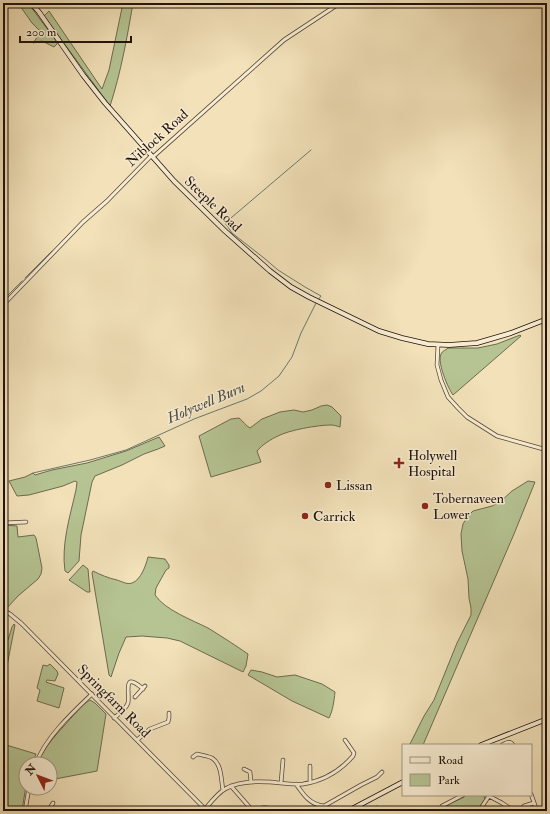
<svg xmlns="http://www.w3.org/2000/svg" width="550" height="814" font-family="'IM FELL Double Pica',serif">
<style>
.green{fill:#b6c493;stroke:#6c6b4e}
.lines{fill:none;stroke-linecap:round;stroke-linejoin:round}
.stream{stroke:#6a796e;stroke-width:1}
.street-casing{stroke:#554636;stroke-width:4.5}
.secondary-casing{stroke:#21120a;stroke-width:5.5}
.street{stroke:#f7ecd2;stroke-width:3}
.secondary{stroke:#f7ecd2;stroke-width:4}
.poi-dot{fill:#8f2418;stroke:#f7ecd2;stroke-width:1.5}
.labels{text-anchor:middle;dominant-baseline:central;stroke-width:3;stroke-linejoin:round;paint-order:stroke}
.street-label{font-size:14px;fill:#21120a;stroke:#f7ecd2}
.poi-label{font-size:14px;fill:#21120a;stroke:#f7ecd2;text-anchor:start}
.water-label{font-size:15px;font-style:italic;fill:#4c4e44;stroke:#f7ecd2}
</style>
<rect width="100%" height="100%" fill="#f2e1b9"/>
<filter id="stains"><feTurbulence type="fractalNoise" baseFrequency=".005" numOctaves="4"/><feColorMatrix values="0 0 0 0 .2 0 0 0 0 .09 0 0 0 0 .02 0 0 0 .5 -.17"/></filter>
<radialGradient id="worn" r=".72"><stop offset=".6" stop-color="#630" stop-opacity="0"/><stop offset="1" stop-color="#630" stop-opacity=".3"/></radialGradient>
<!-- green -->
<path class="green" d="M18 3H28L57 42V44L54 47 42 41 33 43 41 32 32 23Z
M123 3H133C127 38 121 72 110 106L44 16 49 11 102 89 109 70Z
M520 335 521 336 453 395C448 388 437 363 441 354 442 351 446 350 448 348H478L497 344Z
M327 405 332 407 341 416 340 427C337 426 334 425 331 425 318 425 289 430 278 436 271 439 262 445 257 451L261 462 211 477 199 436 231 419 239 418C243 421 246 426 250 428L262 419 280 412 294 410 303 412 312 410 321 406Z
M159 437 165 446 158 449 144 454 122 465 95 476 92 482 86 511 81 535 79 561 68 573 65 571C61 545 70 516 76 490L77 482 75 481 63 486 29 495 17 496 9 481 25 477 33 473 35 475 52 470 87 463 126 451Z
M528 481 535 482 514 534 423 745H408L410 744 424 716 434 700 457 643 471 615V608L469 598 468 579 462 551 461 534 463 524 467 517 473 511 492 506 500 502 512 491Z
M3 525 17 526 18 537 34 535 36 538 42 568 41 574 38 579 18 596 6 609 3 607Z
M148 557 165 559 169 565V568L166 570 156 588 155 595C165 610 192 620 208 628 221 636 235 645 248 654L246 666 243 672 180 641 167 638 142 636 126 637 119 653 111 677 109 675 92 573 93 571C101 575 108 578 117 580 121 581 127 585 132 583 141 580 146 565 148 557Z
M83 565 88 569 90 592H87L69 580Z
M14 624 15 625 5 676 3 675V640H8L12 627Z
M50 664 57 671 58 674 55 681 47 680 46 682 64 688 59 708 37 701 40 690 37 688 43 665 47 666Z
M251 670 262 672 277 677 295 675 322 684 335 692C334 701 333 710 329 718L292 701 248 675Z
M90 700 95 703 106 714 97 771 50 780V764H37C44 746 59 732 71 718 77 712 83 704 90 700Z
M3 744 36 754 32 764H26V785L22 811H4L3 809Z
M466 795H482L484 796 485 799 477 811H447L446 808 447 805 464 797Z"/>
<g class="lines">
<!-- stream -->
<path class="stream" d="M311 150 225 223 232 233 264 258 278 270 305 287 321 296 318 300
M25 278 52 251
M3 300 22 281
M33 473 90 460 126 450 194 419 247 399 261 391 279 376 292 357 301 333 316 303"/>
<!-- street casing -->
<g class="street-casing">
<path id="street" d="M3 305 83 222 107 201 150 157 154 156 284 40 340 3
M438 345 437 365 441 380 448 397 458 408 467 417 497 436 547 450
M3 523 26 522
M3 610 10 614 22 624 207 811
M135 697 145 686
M114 718C119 714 126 709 128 703 130 693 122 670 143 689
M137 740 150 729 168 722 169 718V713
M502 745C506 743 510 740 513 745
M193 757 197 754C202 755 208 756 212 758 222 764 221 780 223 790
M36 764C45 738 72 713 92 694
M310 766V782
M244 769 250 772 251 782
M281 783 283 760
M296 784C303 794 310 805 324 806L361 785 377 777 382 772
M231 786 252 810C255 810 258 809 262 808 267 807 273 809 278 811
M531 794 537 811
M487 795 502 803 514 811
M205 809C210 803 218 793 225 789 238 781 255 781 270 782 281 783 292 785 303 784 323 781 340 771 353 756L354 753 345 740
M25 811 29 788
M48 811 53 803
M374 811 377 808
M444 811 442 806 463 795
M479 811 489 796
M519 811 524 806 534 803"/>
</g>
<!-- secondary casing -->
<g class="secondary-casing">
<path id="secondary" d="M31 3 39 12 83 75 105 103 174 181 225 231 270 271 291 287 309 297 379 331 402 338 428 344 449 345 477 343 511 333 547 319
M481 745 547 719
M348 811 403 782"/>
</g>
<!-- street -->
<use href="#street" class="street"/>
<!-- secondary -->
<use href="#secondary" class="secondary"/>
</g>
<!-- markers -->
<g class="poi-dot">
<path d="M397 457h4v4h4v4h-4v4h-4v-4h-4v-4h4z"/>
<circle cx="328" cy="485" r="4"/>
<circle cx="425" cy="506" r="4"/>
<circle cx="305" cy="516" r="4"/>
</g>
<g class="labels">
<!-- street labels -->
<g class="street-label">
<text transform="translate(157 138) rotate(-42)">Niblock Road</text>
<text transform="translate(213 204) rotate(44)">Steeple Road</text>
<text transform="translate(114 701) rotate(45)">Springfarm Road</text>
</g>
<!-- poi labels -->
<g class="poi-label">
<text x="408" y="455">Holywell<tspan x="408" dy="16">Hospital</tspan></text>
<text x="336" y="485">Lissan</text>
<text x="433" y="498">Tobernaveen<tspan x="433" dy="16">Lower</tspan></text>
<text x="313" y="516">Carrick</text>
</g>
<!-- water labels -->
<g class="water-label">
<text transform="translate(206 403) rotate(-23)">Holywell Burn</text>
</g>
</g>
<!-- margin -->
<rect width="550" height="814" fill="none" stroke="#f2e1b9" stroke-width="16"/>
<rect x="4" y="4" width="542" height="806" fill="none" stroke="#21120a" stroke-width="2"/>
<rect x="8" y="8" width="534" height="798" fill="none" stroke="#21120a"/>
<!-- legend -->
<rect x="402" y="744" width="130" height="52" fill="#f7ecd2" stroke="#a19582"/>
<rect x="410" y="757" width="20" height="6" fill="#f7ecd2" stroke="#a19582"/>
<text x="438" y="764" font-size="12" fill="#21120a">Road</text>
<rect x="410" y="774" width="20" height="12" fill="#b6c493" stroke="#a19582"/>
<text x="438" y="784" font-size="12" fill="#21120a">Park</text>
<!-- north arrow -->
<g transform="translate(38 776) rotate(312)"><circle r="19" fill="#f7ecd2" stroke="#a19582"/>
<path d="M0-3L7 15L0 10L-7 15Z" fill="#8f2418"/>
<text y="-6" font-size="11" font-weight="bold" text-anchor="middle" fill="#21120a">N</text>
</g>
<!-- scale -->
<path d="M20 36v6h111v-6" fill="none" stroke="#21120a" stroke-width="2"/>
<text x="26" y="36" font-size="12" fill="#21120a" stroke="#f7ecd2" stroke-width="3" paint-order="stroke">200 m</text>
<rect width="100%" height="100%" filter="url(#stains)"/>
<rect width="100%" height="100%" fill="url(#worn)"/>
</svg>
